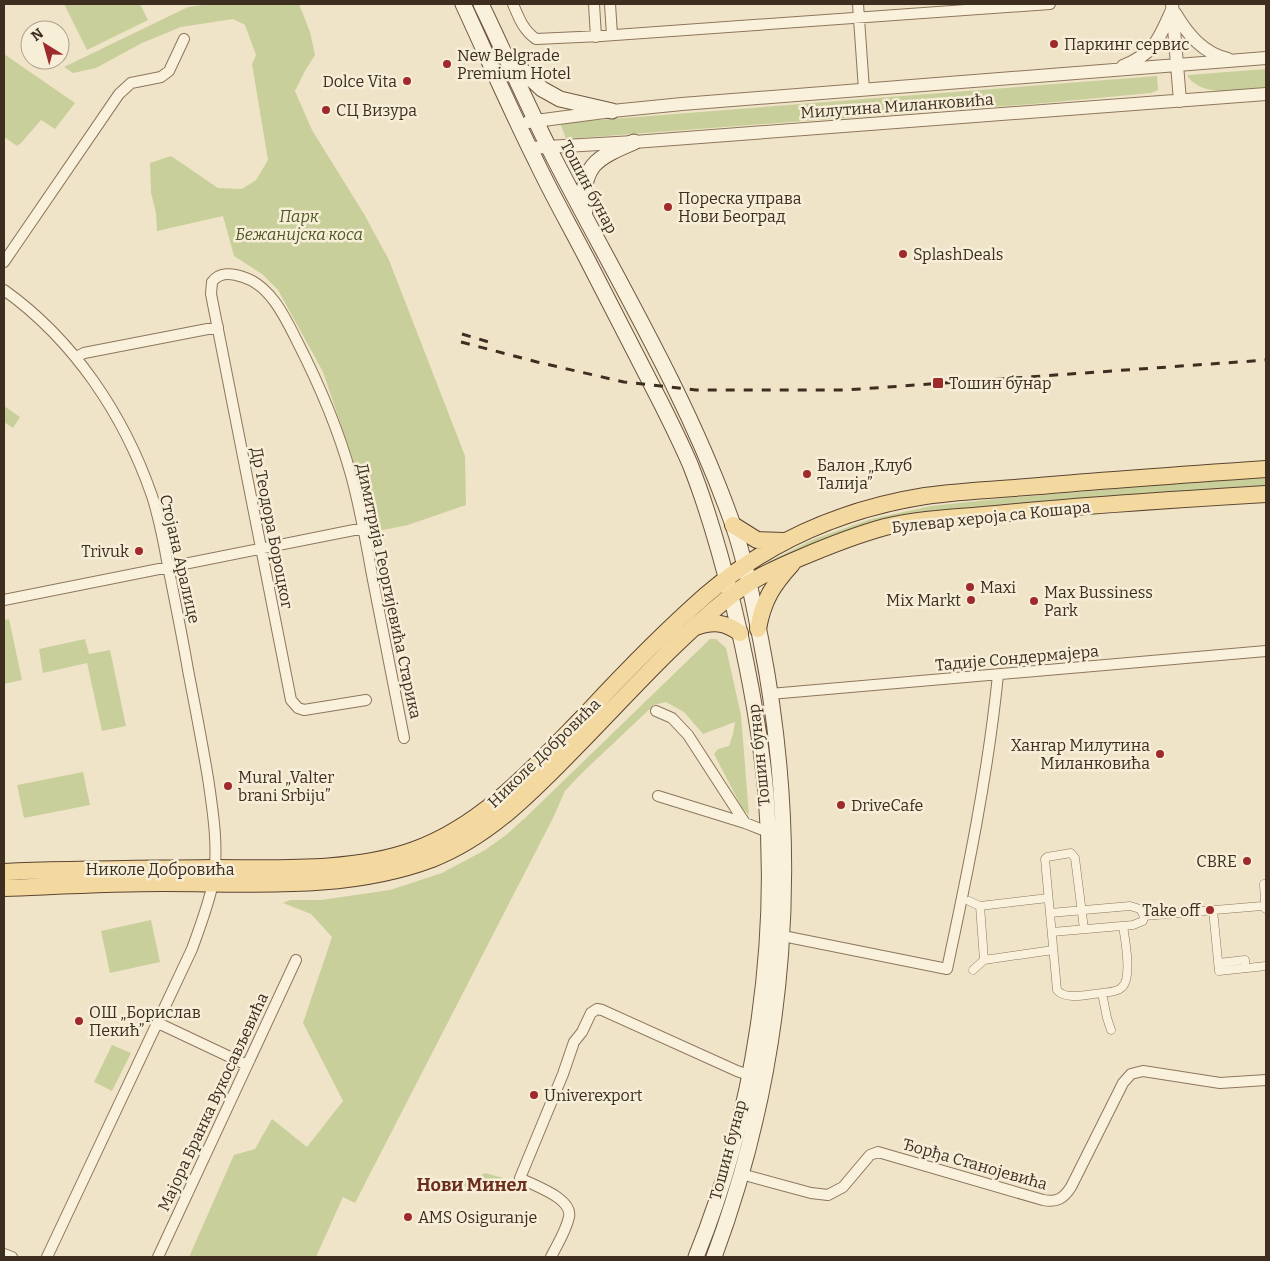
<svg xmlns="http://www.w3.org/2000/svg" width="1270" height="1261" font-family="Bitter,serif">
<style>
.green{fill:#c9cf9b}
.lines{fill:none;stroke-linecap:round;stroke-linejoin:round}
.pedestrian-casing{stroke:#8d765c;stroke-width:9}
.minor-casing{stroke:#8d765c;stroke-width:12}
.tertiary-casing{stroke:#8d765c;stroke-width:14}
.secondary-casing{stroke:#6f573f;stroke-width:17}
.primary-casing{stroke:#5b4430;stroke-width:18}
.pedestrian{stroke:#faf1dc;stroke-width:8}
.minor{stroke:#faf1dc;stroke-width:10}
.tertiary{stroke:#faf1dc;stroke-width:12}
.secondary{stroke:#faf1dc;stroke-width:15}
.primary{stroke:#f3d9a0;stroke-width:16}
.rail{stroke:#3d2e20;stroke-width:3;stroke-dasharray:9 9;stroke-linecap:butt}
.poi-dot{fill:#9e2a2b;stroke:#f7eed8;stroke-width:2}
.labels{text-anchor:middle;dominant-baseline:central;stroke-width:5;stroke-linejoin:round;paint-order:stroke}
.poi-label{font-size:16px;fill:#3d2e20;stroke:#f7eed8;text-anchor:start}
.street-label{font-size:16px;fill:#3d2e20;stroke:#f7eed8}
.park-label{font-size:16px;font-style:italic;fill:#4d5a26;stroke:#f7eed8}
.neighbourhood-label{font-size:18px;font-weight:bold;fill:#6b2e1e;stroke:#f7eed8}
</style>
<rect width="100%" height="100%" fill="#f0e4c8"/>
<!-- green -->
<path class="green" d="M64 4H140L148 20 87 50Z
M211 4H299L310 32 315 55 305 71 295 91 312 130 364 214 389 260 465 456 466 505 408 525 373 532 352 457 323 372 278 290 262 274 234 256 223 216 157 231 156 213 151 193 150 163 171 156 218 188 242 189 256 180 268 160 252 64 256 55 245 25 233 19 181 27 142 43 96 68 73 73 64 67 188 7Z
M4 54 75 103 55 129 41 120 21 143 17 146 4 137Z
M1266 69V87C1242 89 1205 99 1188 77V75Z
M1157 76 1158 90 1151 93 1045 103 566 139 560 123Z
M4 406 20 417 13 428 4 422Z
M1266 476V487L926 516 770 568 768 562 814 539 871 519 931 506 1006 498Z
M9 619 22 680 4 684V620Z
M85 639 89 654 110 650 126 726 102 731 87 663 43 673 39 649Z
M710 639H716L726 648 741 715 749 815 742 808 714 754 718 749 729 746 733 734 735 722 703 734 684 712 666 702 654 705 583 772 565 791 553 818 355 1203 343 1197 316 1257H189L234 1155 255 1149 272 1119 307 1147 343 1101 303 1023 332 937 311 914 283 903 290 900H321L390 890 442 873 485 850 506 835 525 818Z
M83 772 90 805 24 818 17 785Z
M151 920 160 962 110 973 101 931Z
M112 1045 131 1053 112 1091 94 1082Z
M485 1173 503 1178 502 1180 473 1190 457 1182 459 1179 475 1178Z"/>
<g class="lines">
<!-- pedestrian casing -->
<g class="pedestrian-casing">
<path id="pedestrian" d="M1264 884 1265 901
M1048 898 980 906 984 960 1053 950
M969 901 980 906
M1213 910 1219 971 1266 966
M1050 913 1130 906 1140 909 1144 916
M1144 916 1262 906 1266 909
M1084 929 1075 858 1071 853 1047 857 1045 859 1057 990C1066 1001 1089 994 1102 993L1107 1018 1111 1030
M1052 932 1133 925 1143 921 1144 916
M1218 963 1245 960V968
M973 970 984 960
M1102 993C1108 992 1117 992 1121 988 1133 980 1125 939 1123 926"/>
</g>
<!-- minor casing -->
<g class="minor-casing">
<path id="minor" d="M513 4C519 18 523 30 536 39L601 36 1050 4
M594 4 596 37
M610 4 612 35
M858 4 864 90
M4 262 119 94 131 83 161 77 169 71 184 39
M4 290C74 340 124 415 152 496 159 518 164 543 168 566 175 601 182 635 188 670 195 706 202 742 208 778 213 812 219 849 213 883 208 906 200 927 192 949L47 1257
M76 357 84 353 218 327
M4 600 364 528
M770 694 1266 651
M366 700 304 710 298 708 291 700 211 294 212 282C219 272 232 273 243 277 270 285 285 317 297 341 319 384 338 428 351 475 360 508 366 541 372 575 383 629 393 684 404 738
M656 711 672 718 688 735 745 823
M658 796 745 823 768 832
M783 936 947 969C968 871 988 774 998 675
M158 1023 247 1065
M741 1174 811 1193 828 1195 843 1187 870 1155 878 1152 1043 1200C1057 1203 1064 1198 1071 1187L1123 1083 1131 1074 1143 1071 1220 1083 1266 1080
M4 1254 12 1257
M158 1257 296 960
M551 1257C557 1245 566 1231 569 1217 573 1198 534 1186 520 1178L563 1074 574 1042 582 1032 591 1013 597 1009 602 1010 737 1071 755 1077"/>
</g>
<!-- tertiary casing -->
<g class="tertiary-casing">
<path id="tertiary" d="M1172 4 1180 101
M1175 13C1188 35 1203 53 1228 59
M1123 66C1155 53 1159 39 1172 10
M528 122 612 111 682 104 1266 58
M530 148 634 142 1266 94"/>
</g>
<!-- secondary casing -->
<g class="secondary-casing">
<path id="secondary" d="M463 4C487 56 510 109 536 161 552 195 571 228 588 261 613 309 637 356 661 403 671 423 681 443 690 464 708 509 721 556 733 604 748 666 760 729 766 794 779 948 754 1114 696 1257
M481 4C506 56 529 109 555 160 617 280 688 397 733 525 746 563 753 602 761 641 802 850 788 1058 714 1257
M511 60 542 89 560 99 612 111
M585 211C580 166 596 158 634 142"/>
</g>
<!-- primary casing -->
<g class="primary-casing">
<path id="primary" d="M733 525 757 540 784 541
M696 627C713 621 725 622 740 633
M758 629C763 600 773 585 792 564
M4 872C74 869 143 869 213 868 276 868 354 872 414 850 484 825 536 765 587 713 625 672 664 632 706 595 769 541 844 509 925 496 967 490 1009 489 1051 485 1122 479 1194 474 1266 469
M4 888C57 886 110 883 164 883 253 883 347 891 432 859 491 836 536 788 579 744 627 695 674 642 728 598 750 580 774 569 800 558 828 546 856 535 885 527 928 517 973 517 1017 512 1100 504 1183 499 1266 494"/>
</g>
<!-- pedestrian -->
<use href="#pedestrian" class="pedestrian"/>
<!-- minor -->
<use href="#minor" class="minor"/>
<!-- tertiary -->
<use href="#tertiary" class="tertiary"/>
<!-- secondary -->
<use href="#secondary" class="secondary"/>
<!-- primary -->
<use href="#primary" class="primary"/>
<!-- rail -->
<path class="rail" d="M462 334 492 343
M461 342 537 362 624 382 696 390H846L1266 360"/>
</g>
<!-- markers -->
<g class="poi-dot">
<circle cx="1054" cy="44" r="5"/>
<circle cx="447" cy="64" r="5"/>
<circle cx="407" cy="81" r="5"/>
<circle cx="326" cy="110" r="5"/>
<circle cx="668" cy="207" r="5"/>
<circle cx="903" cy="254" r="5"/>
<rect x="932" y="377" width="12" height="12" rx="2.5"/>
<circle cx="807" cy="474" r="5"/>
<circle cx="139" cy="551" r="5"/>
<circle cx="970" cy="587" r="5"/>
<circle cx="971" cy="600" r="5"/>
<circle cx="1034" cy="601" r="5"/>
<circle cx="1160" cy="754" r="5"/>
<circle cx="228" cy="786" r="5"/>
<circle cx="841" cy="805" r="5"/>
<circle cx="1247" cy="861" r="5"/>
<circle cx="1210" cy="910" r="5"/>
<circle cx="79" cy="1021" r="5"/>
<circle cx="534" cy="1095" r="5"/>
<circle cx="408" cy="1217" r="5"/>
</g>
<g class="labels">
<!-- poi labels -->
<g class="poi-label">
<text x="1064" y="44">Паркинг сервис</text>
<text x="457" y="55">New Belgrade<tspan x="457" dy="18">Premium Hotel</tspan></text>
<text x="397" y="81" text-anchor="end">Dolce Vita</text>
<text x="336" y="110">СЦ Визура</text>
<text x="678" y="198">Пореска управа<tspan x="678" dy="18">Нови Београд</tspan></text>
<text x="913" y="254">SplashDeals</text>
<text x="949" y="383">Тошин бунар</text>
<text x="817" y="465">Балон „Клуб<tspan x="817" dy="18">Талија”</tspan></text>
<text x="129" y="551" text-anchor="end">Trivuk</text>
<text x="980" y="587">Maxi</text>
<text x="1044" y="592">Max Bussiness<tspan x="1044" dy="18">Park</tspan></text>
<text x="961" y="600" text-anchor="end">Mix Markt</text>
<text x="1150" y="745" text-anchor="end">Хангар Милутина<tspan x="1150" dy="18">Миланковића</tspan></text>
<text x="238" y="777">Mural „Valter<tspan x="238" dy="18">brani Srbiju”</tspan></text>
<text x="851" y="805">DriveCafe</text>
<text x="1237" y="861" text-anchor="end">CBRE</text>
<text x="1200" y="910" text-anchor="end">Take off</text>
<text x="89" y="1012">ОШ „Борислав<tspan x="89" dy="18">Пекић”</tspan></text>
<text x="544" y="1095">Univerexport</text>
<text x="418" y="1217">AMS Osiguranje</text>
</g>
<!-- street labels -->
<g class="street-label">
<text transform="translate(897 106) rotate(-4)">Милутина Миланковића</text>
<text transform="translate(589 187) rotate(62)">Тошин бунар</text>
<text transform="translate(991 517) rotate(-6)">Булевар хероја са Кошара</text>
<text transform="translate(272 528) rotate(79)">Др Теодора Бороцког</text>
<text transform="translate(180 559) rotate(77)">Стојана Аралице</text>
<text transform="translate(389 591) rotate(78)">Димитрија Георгијевића Старика</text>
<text transform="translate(1017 658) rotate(-5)">Тадије Сондермајера</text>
<text transform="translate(544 753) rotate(-44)">Николе Добровића</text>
<text transform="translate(759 755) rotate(-96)">Тошин бунар</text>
<text x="160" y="869">Николе Добровића</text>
<text transform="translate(213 1102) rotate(-65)">Мајора Бранка Вукосављевића</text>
<text transform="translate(728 1150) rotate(-75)">Тошин бунар</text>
<text transform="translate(975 1164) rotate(16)">Ђорђа Станојевића</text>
</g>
<!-- park labels -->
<g class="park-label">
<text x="299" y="216">Парк<tspan x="299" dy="18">Бежанијска коса</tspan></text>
</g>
<!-- neighbourhood labels -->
<g class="neighbourhood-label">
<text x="472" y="1185">Нови Минел</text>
</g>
</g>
<!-- border -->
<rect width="1270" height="1261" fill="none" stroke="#3d2e20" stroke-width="10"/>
<!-- north arrow -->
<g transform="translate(45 45) rotate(323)"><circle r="24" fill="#f7eed8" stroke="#ada18e"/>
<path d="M0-4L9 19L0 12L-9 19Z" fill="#9e2a2b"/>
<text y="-8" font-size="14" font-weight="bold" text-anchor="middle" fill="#3d2e20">N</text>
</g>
</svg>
